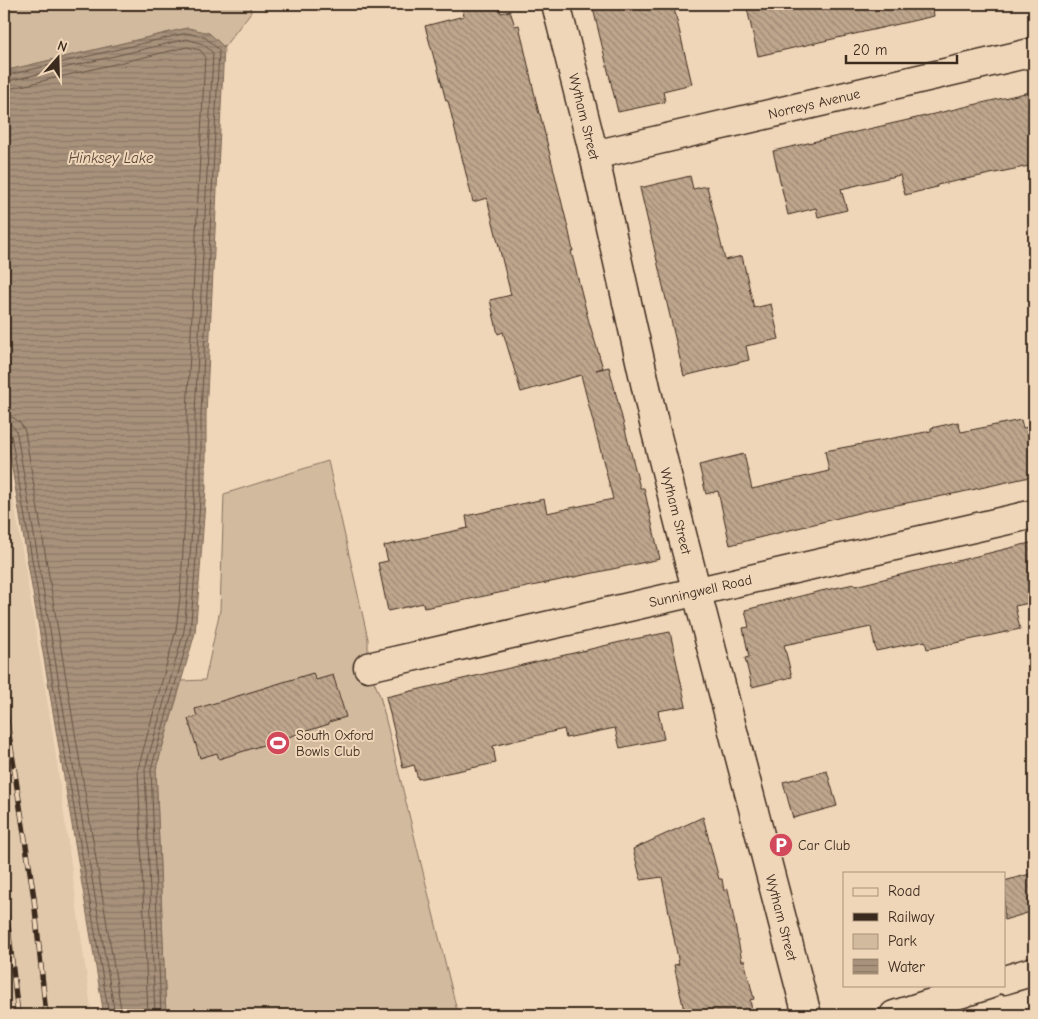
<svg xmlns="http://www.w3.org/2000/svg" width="1038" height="1019" font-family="'Comic Neue',sans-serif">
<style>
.built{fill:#e1c8ab}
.green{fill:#d2ba9f;stroke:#86725e}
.water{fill:url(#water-rules);stroke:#7c6856}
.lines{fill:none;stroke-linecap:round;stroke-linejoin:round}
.shore{stroke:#675444;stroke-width:1}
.building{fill:url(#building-back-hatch);stroke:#3b2a1e}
.street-casing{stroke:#3b2a1e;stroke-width:31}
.street{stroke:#f0d6b8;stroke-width:28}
.rail-casing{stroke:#3b2a1e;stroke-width:5.5}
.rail{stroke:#f0d6b8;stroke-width:4;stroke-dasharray:11;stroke-linecap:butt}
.labels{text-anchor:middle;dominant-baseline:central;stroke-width:4;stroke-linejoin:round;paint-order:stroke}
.street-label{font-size:14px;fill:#3b2a1e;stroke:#f0d6b8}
.poi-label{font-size:14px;fill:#3b2a1e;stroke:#f0d6b8;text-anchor:start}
.water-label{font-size:15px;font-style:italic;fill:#564436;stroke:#f0d6b8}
</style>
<defs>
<pattern id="water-rules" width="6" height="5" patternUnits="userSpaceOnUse" patternTransform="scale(1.25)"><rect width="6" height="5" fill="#a8927c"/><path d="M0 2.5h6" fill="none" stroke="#8a7765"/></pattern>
<pattern id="building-back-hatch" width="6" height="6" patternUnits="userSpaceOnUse" patternTransform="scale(1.25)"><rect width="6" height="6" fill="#bea68d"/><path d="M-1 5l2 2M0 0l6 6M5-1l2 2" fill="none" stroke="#9c8773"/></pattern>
</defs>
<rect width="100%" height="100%" fill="#f0d6b8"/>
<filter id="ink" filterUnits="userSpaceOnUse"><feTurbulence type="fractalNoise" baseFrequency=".02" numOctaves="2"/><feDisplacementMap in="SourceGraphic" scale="10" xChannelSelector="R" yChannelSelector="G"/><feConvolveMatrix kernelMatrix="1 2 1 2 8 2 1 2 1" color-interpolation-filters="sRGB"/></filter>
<g filter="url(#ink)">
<!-- built -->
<path class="built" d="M4 441 53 735 92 1015H4Z"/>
<!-- green -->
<path class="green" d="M4 4H250L251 12 224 47 209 33 187 28 4 71Z
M328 461 368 639V667L380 696 458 1015H166L156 769 182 681 205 680 220 610 224 494Z"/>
<!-- water -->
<path class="water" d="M188 28 209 33 224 47 206 414V488L198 598 195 633 156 769 166 1015H104L4 421V71Z"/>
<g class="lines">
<!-- shore -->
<path class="shore" d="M4 76 187 33 206 38 219 50 201 414V487L193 598 190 632 151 769 161 1015
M4 82 187 39 203 44 213 53 195 414V487L187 597 184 631 145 769 155 1015
M4 90 187 47 200 50 205 56 187 413V487L180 597 176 630 138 769 148 1015
M4 416C14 416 21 421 25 432L122 1015
M4 423C11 423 15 427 17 434L115 1015
M4 430 8 431 11 435 109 1015"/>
</g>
<!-- building -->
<path class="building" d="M460 4H498L501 13 510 11 515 26 519 25 539 114H540L569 232 573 251H571L589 322 603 368 596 370 609 367 640 488H644L660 559 456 602 424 608 423 603 388 611 378 563 388 561 384 546 468 528 466 516 544 499 547 513 613 499 581 375 521 392 503 332 498 334 490 300 511 295 487 198 473 202 448 101H446L436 62H435L425 26 464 16Z
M592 4H673L692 84 663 91 665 102 618 112Z
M746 4H932L934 16 758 56Z
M1034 91V165L937 185V187L905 195 900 175 841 189 847 210 818 217 816 208 788 215 773 151Z
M690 176 693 189 707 186 725 260 742 256 754 308 771 304 779 339 746 346 749 360 684 376 640 188Z
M1021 420 1023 428 1034 426V476L958 493 866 511 730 545 718 491 706 494 699 465 744 454 752 489 829 471 825 451 931 431V428L958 422 961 432Z
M1034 542V602L1015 606 1020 629 927 649 925 641 876 651 871 627 784 645 792 677 752 687 745 658 749 657 743 628 749 627 745 610 821 591 854 584 855 586Z
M670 632 686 706 658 711 664 739 620 748 615 728 566 738 564 729 493 746 496 763 418 779 414 765 403 768 386 697 629 640Z
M313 673 316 680 333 675 346 717 329 722V724L219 759 217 753 200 758 188 719 197 717 195 709Z
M827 771 837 806 793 818 783 782Z
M703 817 719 879H722L724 891 728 889 742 961 744 960 754 999 750 1000 753 1015H685L674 965 679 964 662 877 641 880 633 849Z
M1034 873V911L1004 920V881Z"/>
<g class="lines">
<!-- street casing -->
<g class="street-casing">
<g id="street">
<path id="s1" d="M556 4 594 155 656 432 697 593 807 1015"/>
<path id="s2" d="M594 155 1034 52"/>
<path id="s3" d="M368 667 1034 514"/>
<path d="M1004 980 1034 971"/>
<path d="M894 1015 988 985"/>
</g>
</g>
<!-- street -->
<use href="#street" class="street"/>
<!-- rail casing -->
<g class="rail-casing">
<path id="rail" d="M4 702 34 898 46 1015
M4 890 18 1015"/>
</g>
<!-- rail -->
<use href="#rail" class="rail"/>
</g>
</g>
<!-- icons -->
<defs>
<g id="stadium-disc" transform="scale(1.25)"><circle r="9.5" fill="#d1495b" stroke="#f0d6b8"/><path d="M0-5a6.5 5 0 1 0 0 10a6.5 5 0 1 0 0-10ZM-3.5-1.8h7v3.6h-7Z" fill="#fff"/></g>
<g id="parking-disc" transform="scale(1.25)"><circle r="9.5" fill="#d1495b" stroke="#f0d6b8"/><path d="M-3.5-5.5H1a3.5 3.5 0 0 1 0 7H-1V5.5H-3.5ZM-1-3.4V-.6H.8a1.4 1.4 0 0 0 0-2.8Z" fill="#fff"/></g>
</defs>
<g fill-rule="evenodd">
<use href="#stadium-disc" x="278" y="743"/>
<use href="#parking-disc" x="781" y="845"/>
</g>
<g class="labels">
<!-- street labels -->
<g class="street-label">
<text stroke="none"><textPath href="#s2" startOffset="226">Norreys Avenue</textPath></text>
<text stroke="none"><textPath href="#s1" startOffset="116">Wytham Street</textPath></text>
<text stroke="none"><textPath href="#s1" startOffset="521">Wytham Street</textPath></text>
<text stroke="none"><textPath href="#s3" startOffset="341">Sunningwell Road</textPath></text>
<text stroke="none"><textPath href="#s1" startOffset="941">Wytham Street</textPath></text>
</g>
<!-- poi labels -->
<g class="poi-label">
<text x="296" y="735">South Oxford<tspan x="296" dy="16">Bowls Club</tspan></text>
<text x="798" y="845">Car Club</text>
</g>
<!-- water labels -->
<g class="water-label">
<text x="111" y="158">Hinksey Lake</text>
</g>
</g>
<!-- margin -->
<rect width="1038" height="1019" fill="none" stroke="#f0d6b8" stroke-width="20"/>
<rect x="10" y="10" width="1018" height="999" fill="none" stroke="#3b2a1e" stroke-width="2" filter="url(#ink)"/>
<!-- legend -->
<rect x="843" y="872" width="162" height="115" fill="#f0d6b8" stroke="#a8917a"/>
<rect x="853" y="888" width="25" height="8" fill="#f0d6b8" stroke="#a8917a"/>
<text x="888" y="896" font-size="15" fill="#3b2a1e">Road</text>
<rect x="853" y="913" width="25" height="8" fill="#3b2a1e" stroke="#a8917a"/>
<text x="888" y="922" font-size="15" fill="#3b2a1e">Railway</text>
<rect x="853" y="934" width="25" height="15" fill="#d2ba9f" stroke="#a8917a"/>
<text x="888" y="946" font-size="15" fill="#3b2a1e">Park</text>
<rect x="853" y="959" width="25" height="15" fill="url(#water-rules)" stroke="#a8917a"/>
<text x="888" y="972" font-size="15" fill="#3b2a1e">Water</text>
<!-- north arrow -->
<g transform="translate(58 58) rotate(20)" stroke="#f0d6b8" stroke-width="4" paint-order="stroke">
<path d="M0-4L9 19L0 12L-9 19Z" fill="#3b2a1e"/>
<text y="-8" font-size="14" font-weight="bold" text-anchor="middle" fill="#3b2a1e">N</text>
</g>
<!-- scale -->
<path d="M846 55v8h111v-8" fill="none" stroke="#3b2a1e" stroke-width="2.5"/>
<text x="853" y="55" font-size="15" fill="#3b2a1e" stroke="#f0d6b8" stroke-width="4" paint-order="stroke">20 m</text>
</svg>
